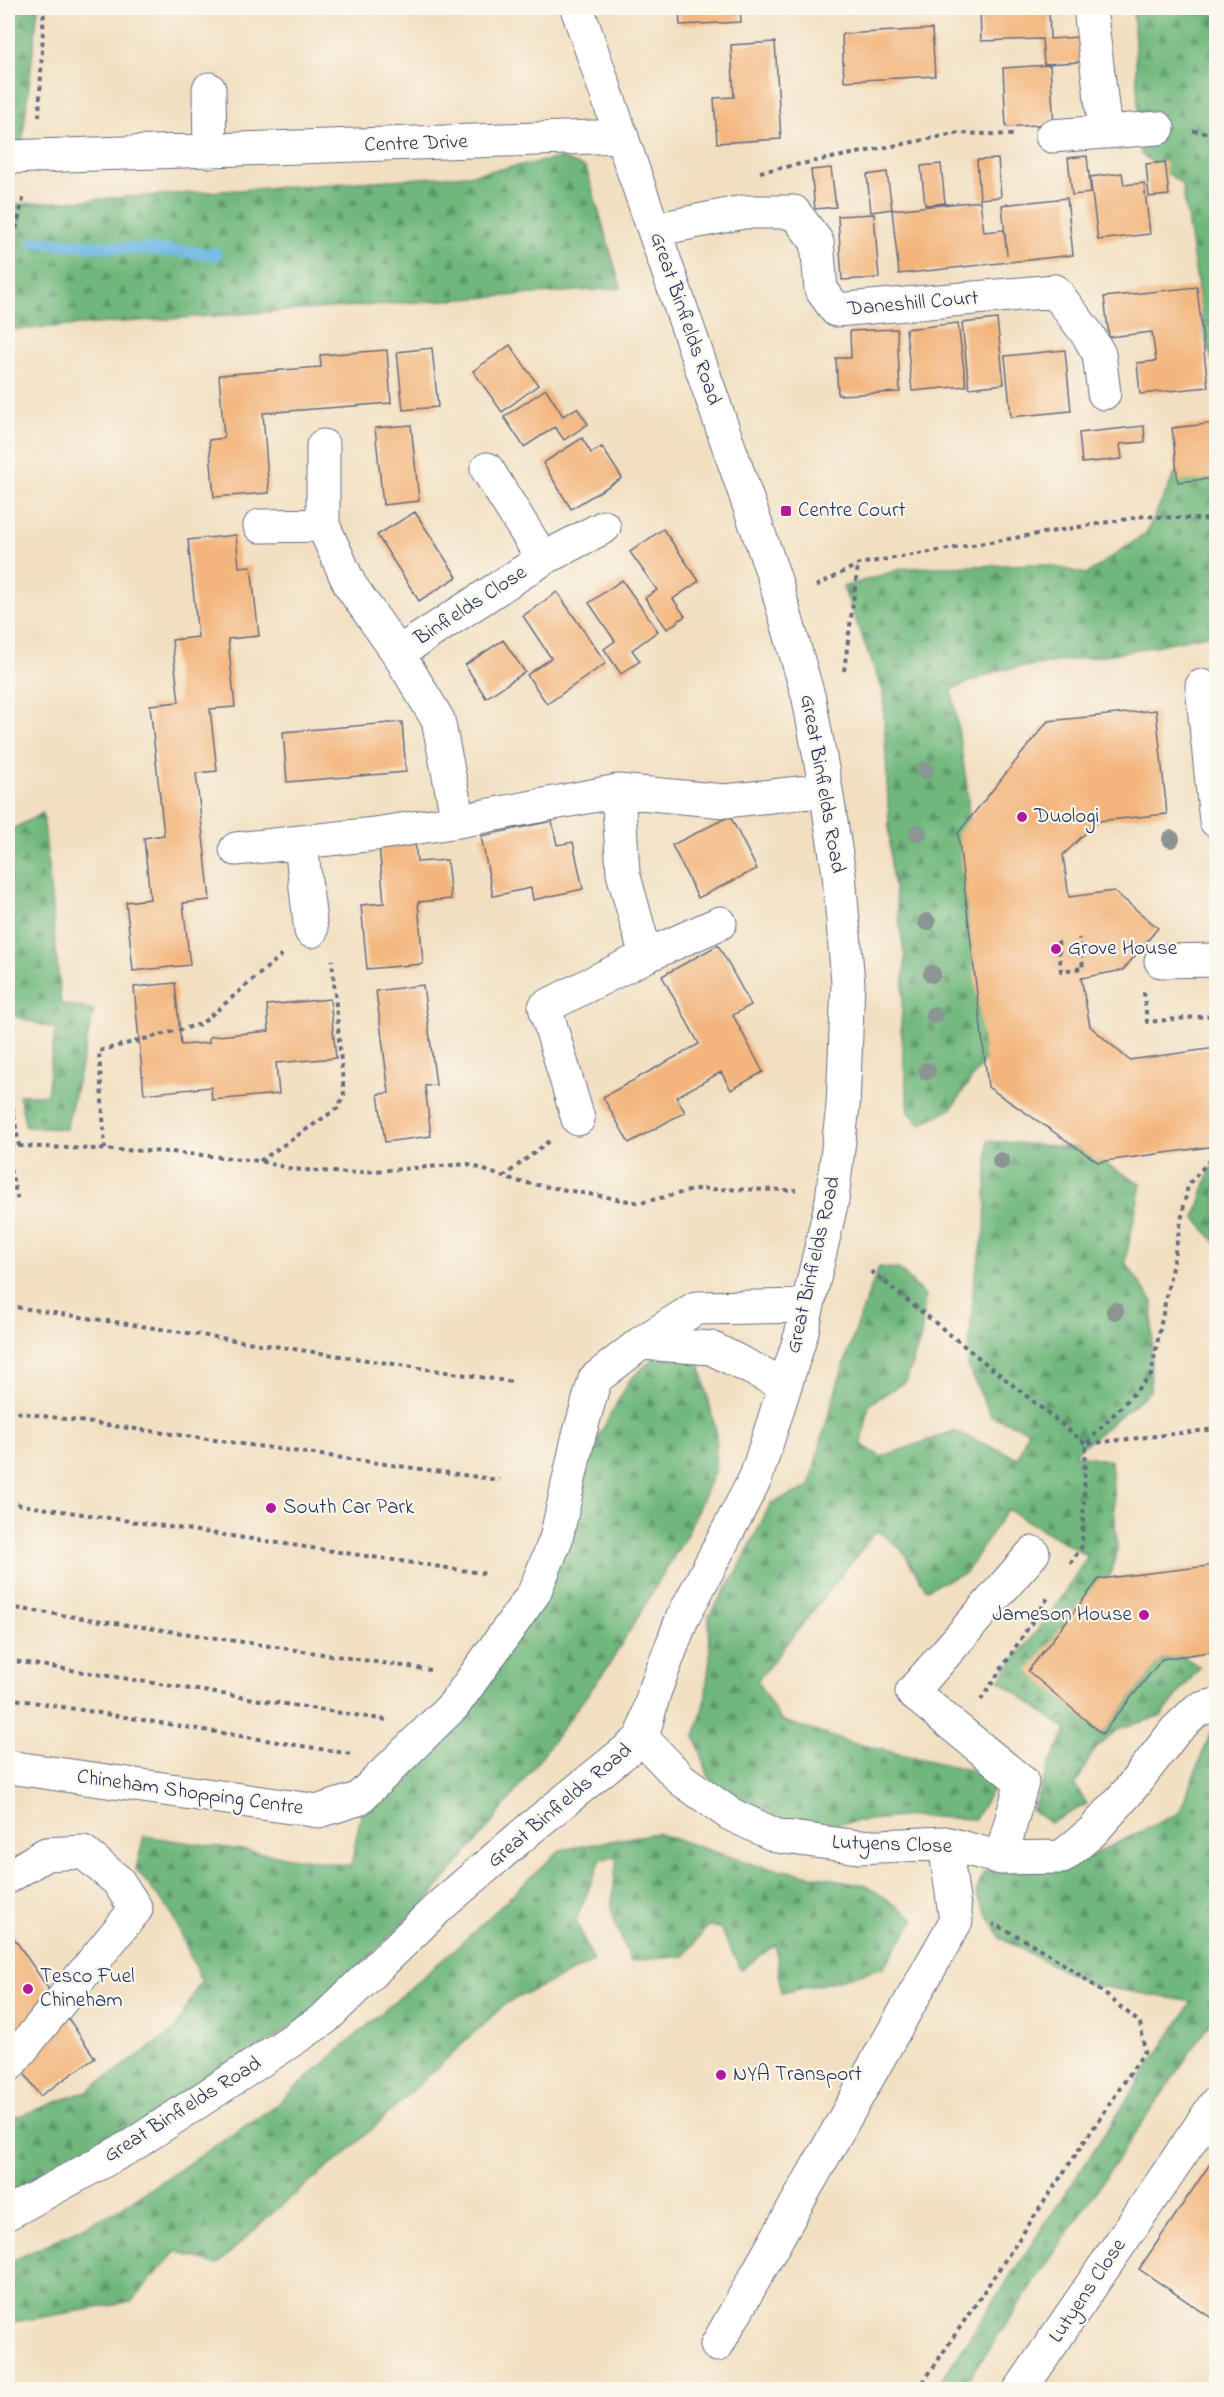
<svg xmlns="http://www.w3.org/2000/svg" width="1224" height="2397" font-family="'Indie Flower',sans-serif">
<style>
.forest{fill:url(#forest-firs);stroke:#45736e;stroke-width:1.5}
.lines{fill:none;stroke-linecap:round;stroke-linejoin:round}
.stream{stroke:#6bb6e4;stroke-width:12}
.building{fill:#f3b57d}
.minor-casing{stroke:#666d81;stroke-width:35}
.path{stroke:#666d81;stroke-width:4;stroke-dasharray:4.5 4.5;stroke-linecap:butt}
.minor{stroke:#fff;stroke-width:33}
.tree{fill:#8b9592}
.poi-dot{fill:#b5179e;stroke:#fbf7ec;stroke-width:2}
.labels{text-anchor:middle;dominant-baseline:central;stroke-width:4.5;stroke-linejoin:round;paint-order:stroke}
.street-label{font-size:21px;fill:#1b2f5e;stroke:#fbf7ec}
.poi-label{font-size:21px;fill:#1b2f5e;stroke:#fbf7ec;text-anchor:start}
</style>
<defs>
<pattern id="forest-firs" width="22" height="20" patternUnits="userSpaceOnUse" patternTransform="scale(1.5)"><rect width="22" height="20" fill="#6fb77d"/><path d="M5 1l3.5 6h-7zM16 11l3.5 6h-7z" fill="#5a956a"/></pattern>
</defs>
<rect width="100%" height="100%" fill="#fbf7ec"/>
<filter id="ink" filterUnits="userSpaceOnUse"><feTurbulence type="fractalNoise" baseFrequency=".0167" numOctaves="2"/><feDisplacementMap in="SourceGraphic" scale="12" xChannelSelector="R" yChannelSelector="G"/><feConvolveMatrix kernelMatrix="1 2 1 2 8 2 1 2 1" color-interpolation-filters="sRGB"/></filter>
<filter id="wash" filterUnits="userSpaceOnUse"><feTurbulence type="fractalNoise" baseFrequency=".008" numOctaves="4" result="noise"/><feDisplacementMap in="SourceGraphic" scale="24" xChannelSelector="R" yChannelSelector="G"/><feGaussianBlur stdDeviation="1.35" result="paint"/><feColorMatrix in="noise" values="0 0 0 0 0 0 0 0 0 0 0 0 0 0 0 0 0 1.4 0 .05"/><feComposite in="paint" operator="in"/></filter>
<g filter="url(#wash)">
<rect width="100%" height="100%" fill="#f2dfc1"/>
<!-- forest -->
<path class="forest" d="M8 8H38L22 143H8Z
M1133 8H1165L1216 15V373L1206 341 1182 184 1141 154Z
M561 158 586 168 621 288 8 330 21 212 8 264V205L468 175Z
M1177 470 1216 472V633L1125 652 1000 670 952 689 967 787 985 1059 951 1109 920 1124 909 1112 901 1028 905 958 891 868 883 691 843 587 905 568 1041 564 1087 574 1146 533Z
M43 813 61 1004 94 1010 66 1129 26 1127 19 1095H47L55 1029 8 1014V838L14 828Z
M988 1141 1077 1148 1141 1184 1125 1262 1153 1302 1150 1391 1074 1454 1111 1461 1117 1551 1107 1584 1029 1671 1102 1734 1162 1659 1182 1656 1200 1667 1161 1716 1120 1728 1094 1750 1075 1786 1087 1804 1050 1823 1032 1810 1051 1761 1067 1730 999 1680 1054 1609 1088 1556 1007 1509 965 1573 926 1589 902 1550 877 1530 757 1681 780 1720 848 1742 1000 1777 975 1819 910 1816 808 1826 744 1811 709 1777 695 1736 705 1701 710 1657 709 1616 736 1574 771 1503 810 1487C827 1411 851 1339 879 1267L899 1269 925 1296 921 1337 906 1381 869 1404 862 1445 881 1457 954 1431 1018 1458 1028 1430 991 1416 968 1367 974 1281 985 1232Z
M1216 1166V1243L1195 1218 1211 1168Z
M657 1355 698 1356 716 1432 715 1470 686 1536 609 1665 495 1819 431 1896 316 2011 115 2143 8 2197V2120L87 2091 174 2031 201 1981 173 1915 136 1869 144 1836 351 1866 361 1814 384 1793 406 1787 454 1705 565 1538 600 1434 629 1381Z
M1211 1732 1216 1734V2014L962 2389 935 2390 1192 2002 1088 1984 1001 1938 976 1894 983 1873 1000 1869 1060 1871 1179 1813Z
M656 1833 755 1865 866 1885 915 1919 883 1967 843 1979 781 1993 776 1944 741 1970 720 1928 707 1927 684 1956 630 1961 611 1911 617 1857 601 1859 576 1920 593 1962 506 2003 345 2154 278 2208 217 2265 176 2251 131 2302 8 2323V2263L115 2212 274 2107 464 1941 560 1850Z"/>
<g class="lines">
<!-- stream -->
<path class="stream" d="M35 242 216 254"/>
</g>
<g id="blocks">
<!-- building -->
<path class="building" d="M679 8H740L741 22 680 25Z
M980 8H1049L1050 39 1079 37 1080 62 1044 64 1042 39 981 41Z
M932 29 935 76 844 81 842 34Z
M775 42 781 139 717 143 714 98 734 97 731 45Z
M1050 65 1054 124 1006 127 1003 68Z
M1087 156 1091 193 1072 195 1068 158Z
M998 159 1001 197 980 199 977 160Z
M1165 162 1169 195 1149 197 1146 164Z
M941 164 945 203 925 205 921 166Z
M831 168 836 207 815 209 811 170Z
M887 172 892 209 871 212 867 175Z
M1122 173 1124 185 1144 183 1150 234 1098 240 1090 177Z
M1067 198 1073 255 899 274 892 210 980 201 984 232 1004 230 1007 255 1002 205Z
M874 214 879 278 842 280 838 216Z
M1197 287 1208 387 1140 394 1137 363 1156 361 1152 332 1109 337 1104 297Z
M997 319 1004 384 969 388 962 323Z
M958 323 966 386 912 391 906 329Z
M897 329 900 392 838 395 836 358H851L850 331Z
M510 345 538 385 502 412 473 371Z
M432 348 438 407 403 410 397 352Z
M387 350 391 403 263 413 269 493 214 497 209 440 224 438 219 375 321 367 320 355Z
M1065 350 1071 411 1011 417 1005 356Z
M546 389 563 416 577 408 588 424 564 440 555 427 524 447 504 417Z
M1216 423V478L1178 482 1172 428Z
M411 425 419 501 383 505 375 428Z
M1144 426 1145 442 1120 444 1122 459 1082 463 1079 433Z
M582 438 591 453 602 447 622 478 571 509 543 463Z
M415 512 457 577 419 601 377 535Z
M663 529 699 581 673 599 685 616 667 629 645 598 657 590 630 552Z
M236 535 239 567 251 566 259 636 228 639 235 707 210 709 217 771 196 773 210 900 183 903 190 965 133 971 126 902 150 899 144 838 164 835 150 705 179 702 172 640 198 637 188 540Z
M622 580 658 631 632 650 640 661 621 674 604 649 615 641 589 603Z
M557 592 606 663 547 704 527 675 551 658 523 616Z
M503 640 525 672 486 698 465 665Z
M1156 710 1167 814 1098 821 1063 855 1069 897 1114 891 1158 928 1123 970 1081 978 1090 1026 1129 1060 1216 1048V1146L1098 1162 988 1087 958 833 1048 721Z
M402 722 406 772 287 782 283 732Z
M730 816 757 869 698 898 672 845Z
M552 821 557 845 573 842 583 889 533 900 531 888 493 896 481 836Z
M415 841 417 862 447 860 451 899 418 902 423 964 367 969 361 905 384 903 379 844Z
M718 945 751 1005 733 1015 763 1072 731 1090 721 1072 676 1097 685 1112 629 1143 603 1097 699 1044 662 976Z
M175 983 181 1045 209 1043V1037L269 1031 267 1005 330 999 336 1058 276 1063 279 1094 212 1100 211 1087 144 1094 134 987Z
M423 985 436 1085 425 1086 431 1136 385 1142 378 1094 389 1093 376 991Z
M1216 1565V1651L1162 1659 1102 1734 1028 1671 1099 1579Z
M8 1929 95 2058 40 2096 8 2049Z
M1216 2155V2321L1139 2269Z"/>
</g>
</g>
<g filter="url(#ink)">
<use href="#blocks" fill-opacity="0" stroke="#666d81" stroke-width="1.5"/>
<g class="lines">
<!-- minor casing -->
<g class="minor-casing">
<path id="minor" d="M1090 8 1105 131
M209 89 210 152
M1052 136 1158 128
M8 157 622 136
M654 230 743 212H794L817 242 821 289 836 310 1055 291 1088 335 1099 354 1104 393
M323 446V525L350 585 398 653 438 720 458 821
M487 469 543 559
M260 526 323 525
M398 653 543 559 604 527
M1202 686 1216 821
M618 791 623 873 646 956
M301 844 311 931
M236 849 375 834 458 821 618 791 725 801 826 790
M1161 961 1216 960
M578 1119 545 1007 646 956 720 923
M641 1343 711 1348 785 1385
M642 1738 682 1780 730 1814 777 1836 858 1847 945 1843 1001 1858 1062 1857 1092 1832 1127 1793 1175 1731 1197 1710 1216 1705
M8 1767 319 1811 358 1799 454 1705 534 1593 556 1539 578 1439 595 1379 641 1343 696 1308 807 1306
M1001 1858 1022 1782 912 1692 1033 1553
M8 1877 46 1854 83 1852 118 1881 136 1909 8 2066
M8 2213 131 2146 324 2019 440 1906 532 1827 642 1738 654 1693 682 1619 756 1477 801 1335 832 1200 843 1106 848 983 839 874 826 790 809 699 775 580 577 8
M717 2345 956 1921 945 1843
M1020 2390 1216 2103"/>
</g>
<!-- path -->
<path class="path" d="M39 117 44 8
M1193 131 1216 134
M760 172 959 133 1015 135
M8 264 24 195
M816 586 859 564 1145 516 1216 520
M844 671 858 565
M1058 941 1061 971 1083 968 1079 938
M1144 992 1147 1022 1216 1015
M8 1080 19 1146 8 1147
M19 1146 171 1152 259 1161 292 1169 348 1173 468 1164 515 1181 640 1203 697 1189 796 1190
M105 1149 99 1051 201 1024 283 954
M8 1160 18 1201
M260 1161 338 1108 344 1095 332 960
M503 1177 549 1141
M871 1271 1086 1444 1216 1429
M8 1306 513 1382
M8 1411 499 1480
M8 1503 488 1574
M1070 1564 1082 1546 1086 1444 1151 1375 1188 1185 1209 1161 1216 1160
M8 1607 430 1670
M8 1660 386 1720
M8 1698 351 1754
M981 1700 1049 1596
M918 2390 1145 2051 1140 2023C1097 1986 1045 1947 993 1924"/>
<!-- minor -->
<use href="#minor" class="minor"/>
</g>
<!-- trees -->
<g class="tree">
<circle cx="925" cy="770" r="9"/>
<circle cx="918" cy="833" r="9"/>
<circle cx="1171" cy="839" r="9"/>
<circle cx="927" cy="922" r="9"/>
<circle cx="932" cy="974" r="9"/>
<circle cx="934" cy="1015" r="9"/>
<circle cx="927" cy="1071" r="9"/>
<circle cx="1001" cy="1161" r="9"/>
<circle cx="1115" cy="1311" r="9"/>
</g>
</g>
<!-- markers -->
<g class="poi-dot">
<rect x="780" y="505" width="12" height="12" rx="3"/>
<circle cx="1022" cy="817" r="6"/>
<circle cx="1056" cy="949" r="6"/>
<circle cx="271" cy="1508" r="6"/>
<circle cx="1144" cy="1615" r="6"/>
<circle cx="28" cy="1989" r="6"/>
<circle cx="721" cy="2075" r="6"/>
</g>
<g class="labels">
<!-- street labels -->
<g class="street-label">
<text transform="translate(416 144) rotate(-2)">Centre Drive</text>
<text transform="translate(913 304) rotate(-5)">Daneshill Court</text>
<text transform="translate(685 319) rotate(71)">Great Binfields Road</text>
<text transform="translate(471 606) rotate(-33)">Binfields Close</text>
<text transform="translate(822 784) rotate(80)">Great Binfields Road</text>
<text transform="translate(814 1265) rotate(-77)">Great Binfields Road</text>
<text transform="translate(190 1793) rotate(8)">Chineham Shopping Centre</text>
<text transform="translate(560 1806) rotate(-40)">Great Binfields Road</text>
<text transform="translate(892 1845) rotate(2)">Lutyens Close</text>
<text transform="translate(183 2110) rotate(-32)">Great Binfields Road</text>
<text transform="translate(1088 2291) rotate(-56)">Lutyens Close</text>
</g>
<!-- poi labels -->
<g class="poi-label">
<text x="798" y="511">Centre Court</text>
<text x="1034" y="817">Duologi</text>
<text x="1068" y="949">Grove House</text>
<text x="283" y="1508">South Car Park</text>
<text x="1132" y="1615" text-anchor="end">Jameson House</text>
<text x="40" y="1977">Tesco Fuel<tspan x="40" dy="24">Chineham</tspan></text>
<text x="733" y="2075">NYA Transport</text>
</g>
</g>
<!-- margin -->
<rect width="1224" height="2397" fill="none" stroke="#fbf7ec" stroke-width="30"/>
</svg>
